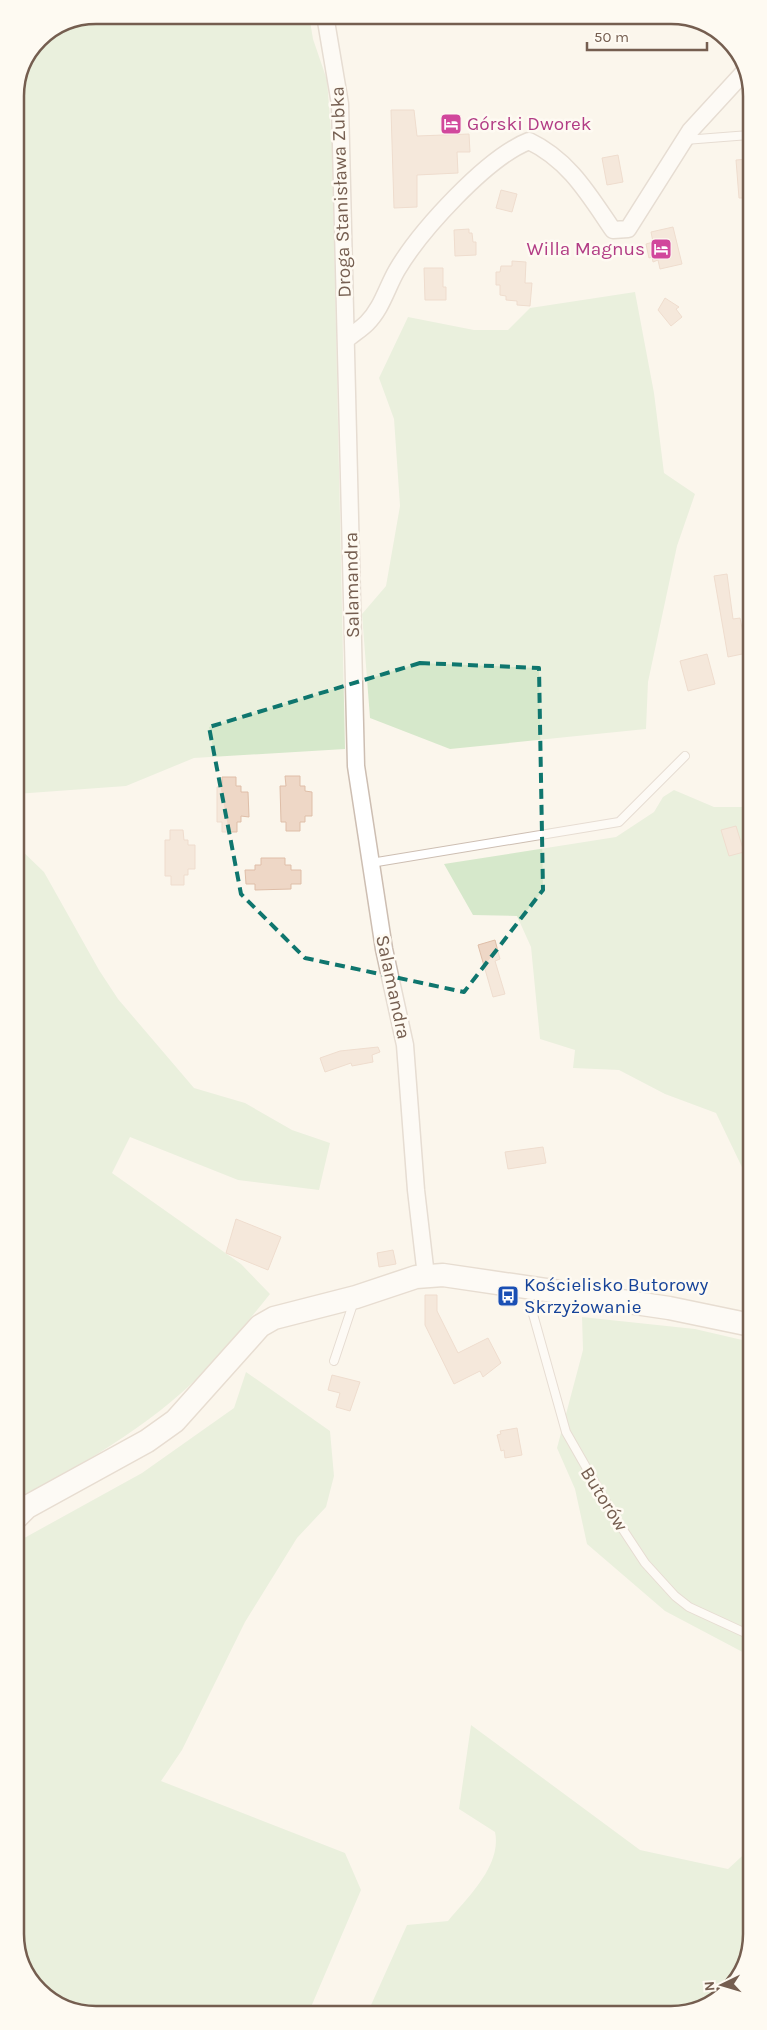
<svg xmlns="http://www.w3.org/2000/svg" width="767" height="2030" font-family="Karla,sans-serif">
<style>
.green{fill:#d6e8cb}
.building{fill:#eed7c6;stroke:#dfbea8}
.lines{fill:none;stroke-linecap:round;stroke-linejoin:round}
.lane-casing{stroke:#cdbeb2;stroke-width:10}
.street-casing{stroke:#cdbeb2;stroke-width:19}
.secondary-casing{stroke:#cfbfb0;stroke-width:25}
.lane{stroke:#fff;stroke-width:8}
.street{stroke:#fff;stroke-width:16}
.secondary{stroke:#fff;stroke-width:22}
.marked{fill:none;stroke:#0f766e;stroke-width:4;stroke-dasharray:10 6;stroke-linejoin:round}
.labels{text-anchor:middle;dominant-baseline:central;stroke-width:5;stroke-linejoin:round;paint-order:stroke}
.hotel-label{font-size:19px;fill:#b23c85;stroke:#fefaf2;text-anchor:start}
.street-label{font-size:19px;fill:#755e50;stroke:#fefaf2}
.transit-label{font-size:19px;fill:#164399;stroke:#fefaf2;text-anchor:start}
.rim{fill:none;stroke:#755e50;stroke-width:2.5}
</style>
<rect width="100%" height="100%" fill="#fbf6ec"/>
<!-- green -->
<path class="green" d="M96 15H309L313 39 327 80 332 143 345 749 194 758 126 786 16 794 15 230 19 229 15 219V91L39 38Z
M635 292 654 393 664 473 695 494 677 546 648 682 646 729 450 749 370 718 362 614 386 586 400 506 394 419 379 378 408 317 474 330H508L530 308Z
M674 790 714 807H750L751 1186 716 1113 665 1094 619 1070 573 1068 575 1050 540 1039 531 947 517 916 473 915 444 864 616 837 654 812 663 797Z
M16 845 44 872 99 970 118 999 194 1088 245 1103 292 1130 330 1143 319 1190 238 1180 130 1137 112 1173 241 1264 270 1294C252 1316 235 1338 216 1359 162 1419 87 1462 17 1500Z
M582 1317 695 1329 751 1342 752 1657 665 1611 587 1544 575 1489 557 1448 583 1350Z
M246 1372 330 1431 334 1476 326 1507 297 1538 245 1622 182 1750 161 1781 345 1853 361 1890 308 2014 90 2015 43 1995 18 1955 17 1542 142 1473 234 1408Z
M471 1725 640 1850 728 1869 752 1847V1935L735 1983 692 2012 367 2014 407 1925 448 1921C468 1897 502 1865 495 1832L459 1809Z"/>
<!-- building -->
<path class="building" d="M391 110H414L417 136 469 134 470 152H457L458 173 417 175V207L394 208Z
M618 155 623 182 607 185 602 158Z
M749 159V198H739L736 160Z
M501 190 517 194 512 212 496 208Z
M673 227 682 264 660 269 658 260 653 262 652 257 649 258 646 244 653 242 651 232Z
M469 229V233H472L473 242H476V255L455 256 454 230Z
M512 261 526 262 525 283H532L530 306 517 305V301L506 300V296L500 295V285H496V272H500L501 266H512Z
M424 268H443V287H446V300H425Z
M665 298 679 307 676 309 682 317 671 326 658 310Z
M727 574 733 619 740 618 747 653 728 657 714 576Z
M707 654 715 684 688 691 680 661Z
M285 776H300V786H305V791L312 792V816H305V822H300V831H286V822H281L280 786H286Z
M222 777H236V786H241V792H248L249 817 241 816V822H237V832H222V822H217V787L222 786Z
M736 826 744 852 729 856 721 830Z
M170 830H183L184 840H188V845H195V869H188V875H184V885H171V876H165V840H170Z
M261 858H285V865H291V870H301V884H291V889L255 890V884H246L245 870H255V865H261Z
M495 940 500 959 495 961 505 994 493 997 478 945Z
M378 1047 380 1052 372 1055 373 1062 352 1066 351 1063 325 1072 320 1058 340 1051Z
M543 1147 546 1163 508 1169 505 1152Z
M236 1219 281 1237 268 1270 226 1253Z
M393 1250 396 1264 379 1267 377 1253Z
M425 1295H437V1311L458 1353 488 1338 501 1363 483 1377 480 1371 454 1384 425 1325Z
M332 1375 360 1382 350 1411 336 1407 340 1393 328 1390Z
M517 1428 522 1455 505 1458 504 1450 501 1451 497 1435 501 1434 500 1431Z"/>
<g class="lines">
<!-- lane casing -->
<g class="lane-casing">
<path id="lane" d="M685 140 749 135
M371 863 619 822 685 756
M531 1307 566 1432 614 1516 645 1563 675 1596 689 1607 752 1636
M334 1361 354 1301"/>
</g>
<!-- street casing -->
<g class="street-casing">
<path id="street" d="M325 15 340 104 356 766 384 949 405 1045 416 1190 426 1276
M346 340C353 334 361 329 367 323 382 308 387 287 397 270 420 231 487 157 529 141 569 160 589 195 613 230L628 229 690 131 746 70"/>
</g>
<!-- secondary casing -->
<g class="secondary-casing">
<path id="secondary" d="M17 1517 27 1507 147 1441 175 1421 260 1326 274 1318 356 1297 416 1277 443 1275 669 1308 751 1325"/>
</g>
<!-- lane -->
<use href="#lane" class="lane"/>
<!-- street -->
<use href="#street" class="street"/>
<!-- secondary -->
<use href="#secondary" class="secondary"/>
</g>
<!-- marked area -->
<path d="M0 0H767V2030H0ZM420 663 539 668 543 890 464 992 305 958 241 894 209 727Z" fill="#fbf6ec" fill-opacity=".55" fill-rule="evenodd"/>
<path class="marked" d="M420 663 539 668 543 890 464 992 305 958 241 894 209 727Z"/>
<!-- icons -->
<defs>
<g id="hotel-square" transform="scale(1.125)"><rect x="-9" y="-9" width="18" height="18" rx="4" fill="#d1479c" stroke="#fefaf2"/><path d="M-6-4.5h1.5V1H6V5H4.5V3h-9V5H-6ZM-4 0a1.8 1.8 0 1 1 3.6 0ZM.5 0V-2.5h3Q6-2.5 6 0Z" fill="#fff"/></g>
<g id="bus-square" transform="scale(1.125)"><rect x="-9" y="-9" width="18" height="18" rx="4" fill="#1a4fb4" stroke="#fefaf2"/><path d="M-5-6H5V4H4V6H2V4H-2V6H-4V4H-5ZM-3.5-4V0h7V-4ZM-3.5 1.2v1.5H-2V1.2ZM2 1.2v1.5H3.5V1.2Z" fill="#fff"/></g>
</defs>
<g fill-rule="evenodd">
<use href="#hotel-square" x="451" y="124"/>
<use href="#hotel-square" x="661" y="249"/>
<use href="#bus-square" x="508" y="1296"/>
</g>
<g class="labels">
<!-- hotel labels -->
<g class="hotel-label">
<text x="467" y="124">Górski Dworek</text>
<text x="645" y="249" text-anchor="end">Willa Magnus</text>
</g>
<!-- street labels -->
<g class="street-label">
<text transform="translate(341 192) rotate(-92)">Droga Stanisława Zubka</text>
<text transform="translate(352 585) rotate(-91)">Salamandra</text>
<text transform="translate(393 987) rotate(78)">Salamandra</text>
<text transform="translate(604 1499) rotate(58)">Butorów</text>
</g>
<!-- transit labels -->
<g class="transit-label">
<text x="524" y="1285">Kościelisko Butorowy<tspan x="524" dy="22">Skrzyżowanie</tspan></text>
</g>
</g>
<!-- crop -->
<path d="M0 0H767V2030H0ZM96 24H671A72 72 0 0 1 743 96V1934A72 72 0 0 1 671 2006H96A72 72 0 0 1 24 1934V96A72 72 0 0 1 96 24Z" fill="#fefaf2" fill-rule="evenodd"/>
<path class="rim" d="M96 24H671A72 72 0 0 1 743 96V1934A72 72 0 0 1 671 2006H96A72 72 0 0 1 24 1934V96A72 72 0 0 1 96 24Z"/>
<!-- north arrow -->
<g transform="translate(722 1985) rotate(265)" stroke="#fefaf2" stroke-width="4" paint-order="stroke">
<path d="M0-4L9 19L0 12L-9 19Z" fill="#755e50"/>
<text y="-8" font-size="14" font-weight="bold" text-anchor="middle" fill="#755e50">N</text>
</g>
<!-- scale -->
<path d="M587 42v8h120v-8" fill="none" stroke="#755e50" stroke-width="2.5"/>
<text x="594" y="42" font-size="15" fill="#755e50" stroke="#fefaf2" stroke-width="4" paint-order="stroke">50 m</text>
</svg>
